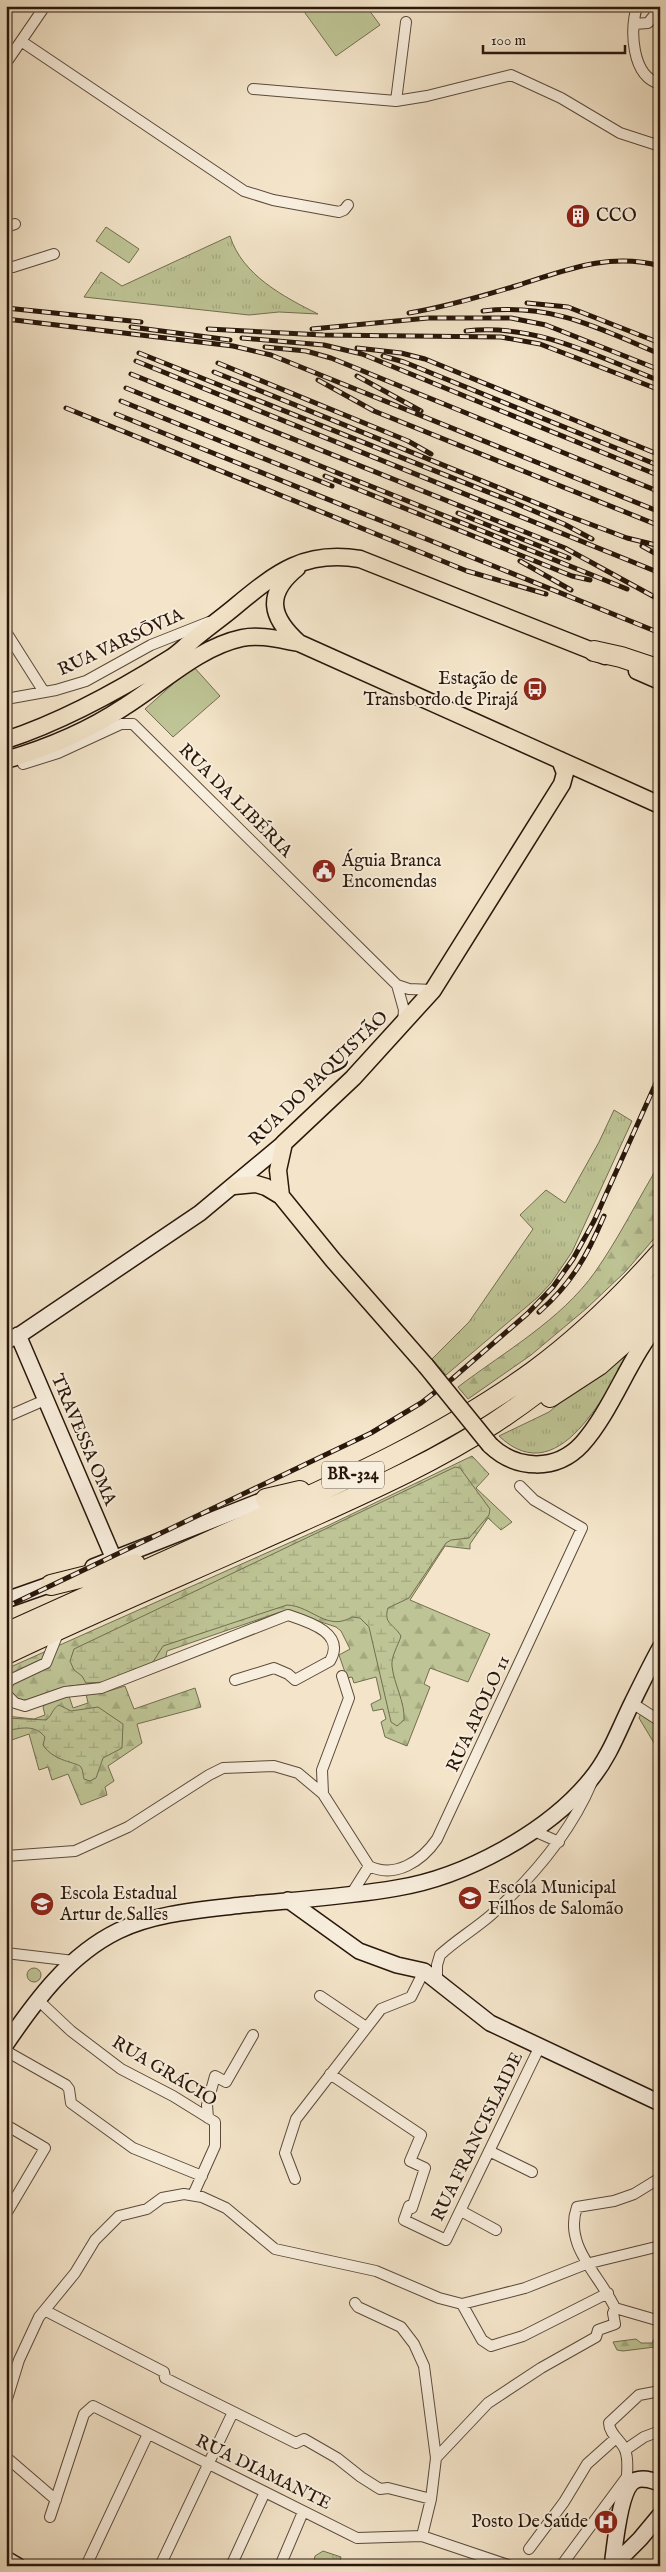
<svg xmlns="http://www.w3.org/2000/svg" width="666" height="2572" font-family="'IM FELL English',serif">
<style>
.grass{fill:url(#grass-tufts);stroke:#736e50}
.forest{fill:url(#forest-firs);stroke:#736e50}
.wetland{fill:url(#wetland-marsh);stroke:#736e50}
.park{fill:#bec495;stroke:#736e50}
.lines{fill:none;stroke-linecap:round;stroke-linejoin:round}
.street-casing{stroke:#5b4a3b;stroke-width:12}
.secondary-casing{stroke:#28170b;stroke-width:18}
.primary-casing{stroke:#28170b;stroke-width:19}
.highway-casing{stroke:#28170b;stroke-width:22}
.street{stroke:#f8eedd;stroke-width:10}
.secondary{stroke:#f8eedd;stroke-width:15}
.primary{stroke:#f4e5ca;stroke-width:16}
.highway{stroke:#f4e5ca;stroke-width:20}
.rail-casing{stroke:#28170b;stroke-width:5}
.rail{stroke:#f8eedd;stroke-width:3;stroke-dasharray:9;stroke-linecap:butt}
.primary-bridge-casing{stroke:#28170b;stroke-width:19;stroke-linecap:butt}
.primary-bridge{stroke:#f4e5ca;stroke-width:16}
.labels{text-anchor:middle;dominant-baseline:central;stroke-width:4;stroke-linejoin:round;paint-order:stroke}
.shield{fill:#f8eedd;stroke:#66584a;stroke-width:1}
.shield-label{font-size:16px;font-weight:bold;fill:#28170b}
.poi-label{font-size:18px;fill:#28170b;stroke:#f8eedd;text-anchor:start}
.street-label{font-size:18px;fill:#28170b;stroke:#f8eedd}
</style>
<defs>
<pattern id="grass-tufts" width="24" height="20" patternUnits="userSpaceOnUse" patternTransform="scale(1.25)"><rect width="24" height="20" fill="#bec495"/><path d="M3 7l-1-3M5 7V3M7 7l1-3M15 17l-1-3M17 17v-4M19 17l1-3" fill="none" stroke="#a3a87f"/></pattern>
<pattern id="forest-firs" width="22" height="20" patternUnits="userSpaceOnUse" patternTransform="scale(1.25)"><rect width="22" height="20" fill="#bec495"/><path d="M5 1l3.5 6h-7zM16 11l3.5 6h-7z" fill="#a3a87f"/></pattern>
<pattern id="wetland-marsh" width="20" height="14" patternUnits="userSpaceOnUse" patternTransform="scale(1.25)"><rect width="20" height="14" fill="#bec495"/><path d="M1 5h8M5 5V1M11 12h8M15 12V8" fill="none" stroke="#a3a87f"/></pattern>
</defs>
<rect width="100%" height="100%" fill="#f4e5ca"/>
<filter id="stains"><feTurbulence type="fractalNoise" baseFrequency=".004" numOctaves="4"/><feColorMatrix values="0 0 0 0 .2 0 0 0 0 .09 0 0 0 0 .02 0 0 0 .5 -.17"/></filter>
<radialGradient id="worn" r=".72"><stop offset=".6" stop-color="#630" stop-opacity="0"/><stop offset="1" stop-color="#630" stop-opacity=".3"/></radialGradient>
<!-- grass -->
<path class="grass" d="M230 236C242 275 284 297 318 314L279 312 249 315 84 297 101 272 122 286Z
M614 1110 632 1121 572 1252 551 1283 538 1297 446 1375 432 1359 469 1322 533 1229 520 1215 546 1190 565 1203 599 1142Z
M639 1337C612 1378 563 1497 499 1436L549 1412Z
M323 2551 341 2557 339 2566H313L315 2556Z"/>
<!-- forest -->
<path class="forest" d="M660 1163 659 1233 625 1272 587 1308 531 1355 468 1399 458 1387C504 1352 561 1320 595 1272 619 1238 638 1199 660 1163Z
M472 1456 489 1474 476 1488 512 1522 501 1530 488 1518 470 1544V1549L445 1546 410 1600 490 1634 468 1682 430 1668 424 1684 430 1687 407 1746 385 1737 381 1722 386 1719 383 1709 373 1711 371 1704 381 1699 376 1677 354 1683 352 1677 347 1678 339 1655 350 1649 341 1631 336 1627 286 1610 167 1651 165 1661 112 1682 70 1686 30 1702 11 1698 6 1686V1669L327 1526Z
M125 1686 134 1709 195 1688 201 1707 137 1724 142 1743 108 1766 114 1781 105 1787 107 1795 81 1805 68 1774 52 1780 48 1767 39 1770 29 1734 6 1742V1716L34 1719 45 1715 43 1707 46 1703 69 1696 73 1708 88 1703 86 1694 102 1693Z
M641 1713 660 1728V1753L639 1718Z
M655 2337 660 2340 655 2347 623 2351 617 2350 613 2342 636 2339 641 2343H652Z"/>
<!-- wetland -->
<path class="wetland" d="M455 1467 460 1468 490 1509 489 1515 469 1538 451 1540 446 1543 409 1598 388 1608C383 1624 394 1624 401 1636 398 1646 391 1656 392 1666 394 1685 405 1701 404 1720L397 1726 391 1722 369 1627 360 1618 352 1617C327 1632 312 1606 287 1605L163 1646 153 1662 148 1665 106 1682 86 1683 82 1676 74 1670 70 1661 74 1649Z
M59 1705 71 1711 98 1707 123 1724 122 1748 103 1758 96 1778 90 1781 84 1779C83 1776 83 1770 81 1767 77 1762 54 1762 43 1745L45 1737C35 1724 20 1728 6 1731V1718L46 1720C52 1716 52 1709 59 1705Z"/>
<!-- park -->
<path class="park" d="M300 6H366L380 25 336 56Z
M106 227 139 249 129 263 96 241Z
M193 666 220 696 173 737 145 709Z
M27 1975a7 7 0 1 1 14 0a7 7 0 1 1-14 0Z"/>
<g class="lines">
<!-- street casing -->
<g class="street-casing">
<path id="street" d="M637 6C630 30 631 76 660 84
M634 24 648 23 660 8
M21 41 244 191 273 200 339 212 344 210 348 205
M6 63 45 6
M253 89 396 101 427 96 511 75 561 98 620 133 660 146
M396 101 406 22
M6 227 15 224
M6 266 13 267 54 254
M6 632 44 692
M6 699 56 690 86 681 151 645 209 622
M23 764 58 753 121 724H133L397 985 409 989 433 990
M397 985 404 1010 403 1022
M6 1417 45 1400
M6 1686 10 1680 46 1663 59 1631
M6 1694 15 1703 25 1706 65 1692 101 1688 288 1615C309 1622 346 1633 330 1661L295 1680 288 1674 274 1668 235 1680
M632 1703 660 1721
M323 1794 322 1770 349 1698 342 1676
M534 1831 559 1842
M6 1856 75 1851 128 1827 209 1775 223 1768 274 1766 298 1773 323 1794 369 1866 352 1893
M369 1866C395 1879 422 1861 437 1839L582 1528 534 1500 520 1486
M6 1953 74 1961
M437 1980V1965L440 1955C456 1940 475 1929 491 1915 533 1877 570 1834 592 1782
M320 1996 366 2027
M38 2000 71 2031 121 2069 173 2096 215 2122V2146L193 2195
M6 2051 66 2085 69 2089 71 2103 133 2148 202 2176
M330 2074 421 2135 410 2161 425 2168 412 2208 409 2206 404 2220 446 2240 539 2048
M208 2118 207 2105 215 2076 226 2082 253 2035
M6 2125 45 2148 6 2214
M489 2151 532 2172
M660 2178 634 2194 614 2201 577 2207C563 2246 600 2275 615 2308L660 2321
M295 2179 285 2153 296 2119 381 2009 411 1997 424 1971
M461 2211 496 2230
M355 2303 358 2307 401 2327 414 2344 424 2366 436 2458 431 2499 422 2536
M462 2304 482 2340 491 2346 523 2336 608 2293
M46 2311 164 2372 165 2378 296 2443 304 2439 337 2458 361 2477 380 2489 388 2488 431 2499
M6 2402 19 2360 39 2317 75 2273 95 2240 119 2216 147 2209 162 2198 184 2194 202 2197 226 2208 275 2249 376 2271 439 2298 462 2304 525 2288 586 2264 660 2246
M625 2450 644 2437 660 2431
M6 2457 56 2500
M436 2458 488 2403 541 2368 596 2337 598 2330 615 2324 613 2313 615 2308
M625 2490C627 2481 629 2459 625 2450 622 2441 609 2434 609 2423L639 2395 660 2391
M50 2517 84 2414 93 2406 357 2538 422 2536 511 2566
M529 2549 564 2502 587 2464 616 2438
M86 2566 148 2434
M160 2566 233 2412
M231 2566 265 2492
M280 2566 303 2512
M561 2566 626 2478"/>
</g>
<!-- secondary casing -->
<g class="secondary-casing">
<path id="secondary" d="M18 1335 114 1559
M6 1341 21 1334 200 1213 284 1143
M93 1567 266 1499
M6 1600 60 1581
M288 1900 359 1951 397 1965 424 1971 490 2023 660 2103
M6 2044C36 2000 69 1955 118 1931 155 1913 201 1910 242 1905 294 1900 346 1897 397 1888 465 1877 548 1832 591 1779 610 1756 619 1729 632 1703 641 1685 650 1666 660 1648
M6 2559 18 2566
M612 2566C615 2548 619 2487 636 2480 644 2477 653 2481 660 2483
M613 2566 640 2539 660 2515"/>
</g>
<!-- primary casing -->
<g class="primary-casing">
<path id="primary" d="M297 568C265 594 270 617 299 643
M637 671 660 681
M6 740C64 721 118 691 169 659 178 654 185 646 193 640 207 628 223 617 237 605 277 572 305 550 360 559L605 656
M6 760C47 748 88 731 124 707 161 684 199 647 242 638 260 634 281 640 299 643L660 805
M234 1186 256 1184 266 1187 281 1196 333 1260 426 1366
M281 1196 278 1170 284 1143 353 1078 433 990 562 784 565 773 560 760
M490 1445C516 1470 556 1472 582 1444 613 1409 629 1357 660 1321"/>
</g>
<!-- highway casing -->
<g class="highway-casing">
<path id="highway" d="M594 651 621 657 660 670
M550 1397 599 1365 660 1311
M266 1499 300 1491
M51 1585 135 1564
M6 1633C83 1599 160 1563 237 1529 339 1483 443 1437 534 1371 580 1337 622 1296 660 1253
M6 1654C102 1608 201 1567 298 1523 364 1493 433 1463 494 1423 555 1383 609 1335 660 1283"/>
</g>
<!-- street -->
<use href="#street" class="street"/>
<!-- secondary -->
<use href="#secondary" class="secondary"/>
<!-- primary -->
<use href="#primary" class="primary"/>
<!-- highway -->
<use href="#highway" class="highway"/>
<!-- rail casing -->
<g class="rail-casing">
<path id="rail" d="M527 303 568 307 660 343
M6 308 141 322
M483 311C552 303 598 328 660 354
M409 313C446 307 483 296 519 285 566 270 610 252 660 266
M6 319 233 346 271 355 660 512
M131 327 230 340
M208 329 323 335 501 337 540 344 660 390
M312 329 428 318H511L546 325 660 370
M466 331C536 323 596 356 660 381
M242 338 324 345 362 354 660 476
M265 347 306 351 331 358 660 492
M357 348 401 353 425 359 660 455
M139 353 513 502 564 524 592 539
M383 356 404 362 660 466
M136 361 660 573
M218 363 408 441 431 454
M214 372 566 515 627 538 660 546
M131 374 565 548 660 600
M357 376 421 411
M318 380 374 411 660 526
M126 388 627 589
M121 401 332 486
M66 408 467 571 546 594
M116 414 660 633
M325 476 572 576 590 580
M458 513 569 558
M642 546 660 556
M520 561 571 590
M539 1312C572 1283 587 1256 604 1216
M6 1607 371 1433 421 1403 452 1379 527 1314 553 1287 573 1259 594 1221 660 1074"/>
</g>
<!-- rail -->
<use href="#rail" class="rail"/>
<!-- primary-bridge casing -->
<g class="primary-bridge-casing">
<path id="primary-bridge" d="M426 1366 490 1445"/>
</g>
<!-- primary-bridge -->
<use href="#primary-bridge" class="primary-bridge"/>
</g>
<!-- icons -->
<defs>
<g id="building-disc" transform="scale(1.25)"><circle r="9.5" fill="#8f2418" stroke="#f8eedd"/><path d="M-4-6H4V6H1V3H-1V6H-4ZM-2.5-4.3h1.7v1.8h-1.7ZM.8-4.3h1.7v1.8H.8ZM-2.5-1h1.7V.8h-1.7ZM.8-1h1.7V.8H.8Z" fill="#fff"/></g>
<g id="bus-disc" transform="scale(1.25)"><circle r="9.5" fill="#8f2418" stroke="#f8eedd"/><path d="M-5-6H5V4H4V6H2V4H-2V6H-4V4H-5ZM-3.5-4V0h7V-4ZM-3.5 1.2v1.5H-2V1.2ZM2 1.2v1.5H3.5V1.2Z" fill="#fff"/></g>
<g id="civic-disc" transform="scale(1.25)"><circle r="9.5" fill="#8f2418" stroke="#f8eedd"/><path d="M-.6-6.5H3V-4.5H.6V-3L4-1V1h2V6H-6V1h2V-1L-.6-3ZM-1.2 2.5V6h2.4V2.5Z" fill="#fff"/></g>
<g id="school-disc" transform="scale(1.25)"><circle r="9.5" fill="#8f2418" stroke="#f8eedd"/><path d="M0-5L7-2L0 1L-7-2ZM-4 1L0 2.5L4 1V4Q0 6-4 4Z" fill="#fff"/></g>
<g id="hospital-disc" transform="scale(1.25)"><circle r="9.5" fill="#8f2418" stroke="#f8eedd"/><path d="M-5-5h3v3.5h4V-5h3V5h-3V1.5h-4V5h-3Z" fill="#fff"/></g>
</defs>
<g fill-rule="evenodd">
<use href="#building-disc" x="578" y="216"/>
<use href="#bus-disc" x="535" y="689"/>
<use href="#civic-disc" x="324" y="871"/>
<use href="#school-disc" x="470" y="1898"/>
<use href="#school-disc" x="42" y="1904"/>
<use href="#hospital-disc" x="606" y="2522"/>
</g>
<g class="labels">
<!-- shield labels -->
<rect class="shield" x="322" y="1461.5" width="62" height="27" rx="4"/>
<g class="shield-label">
<text x="353" y="1475">BR-324</text>
</g>
<!-- poi labels -->
<g class="poi-label">
<text x="596" y="216">CCO</text>
<text x="518" y="679" text-anchor="end">Estação de<tspan x="518" dy="21">Transbordo de Pirajá</tspan></text>
<text x="342" y="861">Águia Branca<tspan x="342" dy="21">Encomendas</tspan></text>
<text x="488" y="1888">Escola Municipal<tspan x="488" dy="21">Filhos de Salomão</tspan></text>
<text x="60" y="1894">Escola Estadual<tspan x="60" dy="21">Artur de Salles</tspan></text>
<text x="588" y="2522" text-anchor="end">Posto De Saúde</text>
</g>
<!-- street labels -->
<g class="street-label">
<text transform="translate(121 643) rotate(-25)">RUA VARSŌVIA</text>
<text transform="translate(235 801) rotate(45)">RUA DA LIBÉRIA</text>
<text transform="translate(319 1079) rotate(-44)">RUA DO PAQUISTÃO</text>
<text transform="translate(83 1440) rotate(67)">TRAVESSA OMA</text>
<text transform="translate(479 1714) rotate(-65)">RUA APOLO 11</text>
<text transform="translate(164 2072) rotate(31)">RUA GRÁCIO</text>
<text transform="translate(478 2137) rotate(-64)">RUA FRANCISLAIDE</text>
<text transform="translate(263 2473) rotate(26)">RUA DIAMANTE</text>
</g>
</g>
<!-- margin -->
<rect width="666" height="2572" fill="none" stroke="#f4e5ca" stroke-width="25"/>
<rect x="8" y="8" width="651" height="2557" fill="none" stroke="#28170b" stroke-width="2.5"/>
<rect x="12" y="12" width="641" height="2547" fill="none" stroke="#28170b"/>
<!-- scale -->
<path d="M483 45v8h142v-8" fill="none" stroke="#28170b" stroke-width="2.5"/>
<text x="491" y="45" font-size="15" fill="#28170b" stroke="#f8eedd" stroke-width="4" paint-order="stroke">100 m</text>
<rect width="100%" height="100%" filter="url(#stains)"/>
<rect width="100%" height="100%" fill="url(#worn)"/>
</svg>
